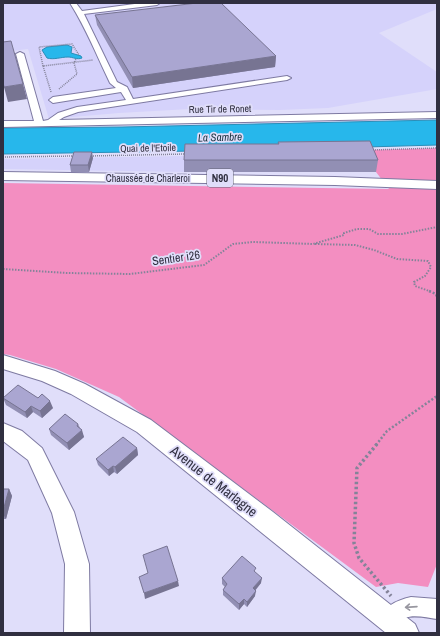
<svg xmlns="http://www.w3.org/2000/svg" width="440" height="636" font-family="'Archivo Narrow',sans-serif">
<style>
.built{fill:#d5d2fb}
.forest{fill:#f38ec1}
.water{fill:#27b7eb;stroke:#2a8eb8}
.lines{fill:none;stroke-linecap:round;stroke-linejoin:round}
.minor-casing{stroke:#7e7aa2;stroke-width:2}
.major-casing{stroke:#7e7aa2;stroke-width:2}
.path-far3{stroke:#848399;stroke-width:1.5;stroke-dasharray:1 1;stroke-linecap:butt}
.path-far2{stroke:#848399;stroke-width:2;stroke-dasharray:1.5 1.5;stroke-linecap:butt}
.path-far1{stroke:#848399;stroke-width:2.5;stroke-dasharray:2 2;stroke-linecap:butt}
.path{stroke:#848399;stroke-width:3.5;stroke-dasharray:2.5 2.5;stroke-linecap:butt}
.minor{fill:#fff;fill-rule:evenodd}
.major{fill:#fff;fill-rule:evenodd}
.wall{fill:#928fb4}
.shaded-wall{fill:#777492}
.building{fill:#aaa6d1;stroke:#777492}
.oneway{stroke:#9897a0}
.labels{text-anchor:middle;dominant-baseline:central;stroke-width:3.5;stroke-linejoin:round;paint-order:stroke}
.far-street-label{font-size:10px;fill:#302f40;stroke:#e0defa}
.far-water-label{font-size:11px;font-style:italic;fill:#15303c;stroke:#e0defa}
.shield{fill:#e0defa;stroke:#656478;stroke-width:1}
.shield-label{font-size:11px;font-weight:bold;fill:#302f40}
.street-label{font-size:12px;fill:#302f40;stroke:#e0defa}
.near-street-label{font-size:14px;fill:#302f40;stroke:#e0defa}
</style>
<rect width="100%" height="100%" fill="#e0defa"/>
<!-- built -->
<path class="built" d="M3 3H437V9L379 33 437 72V89L328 108 280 110 190 109 119 113 49 119 28 49 3 52Z
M185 156 184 172 3 169V159Z"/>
<!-- forest -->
<path class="forest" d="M437 148V564L428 587 398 583 376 587 119 397 56 369 10 355 3 354V183L389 189 376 172 366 150Z"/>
<!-- water -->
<path class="water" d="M67 45 72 47 71 53 81 56 82 58C77 60 73 57 68 57 61 57 54 60 47 58L42 50 47 47Z
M437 120V145L259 150 3 154V128L122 127Z"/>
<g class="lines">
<!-- minor casing -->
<g class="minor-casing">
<path id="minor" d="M70 3H76L82 11 142 3H160L157 5 84 14 117 82 127 87 133 99 287 76 291 78 287 80 78 112 64 117 59 120 437 112V118L3 127V121H34L16 54 20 52 24 54 43 121 48 120 58 113 77 107 126 100 121 92 53 103 49 100 53 97 116 88 110 83C97 56 86 28 70 3Z
M411 597 437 599V619C428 618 414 614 405 618 399 621 395 626 389 629L382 626 379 619C385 606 397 600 411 597Z"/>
</g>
<!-- major casing -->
<g class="major-casing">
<path id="major" d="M3 172 335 177 437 181V189L335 185 3 180Z
M3 355 55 371 85 384 151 420 273 512 415 624 419 633H386L137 432 71 394 42 381 3 369Z
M3 423 22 431 42 448 74 512 89 564 90 633H64L65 564 52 513 28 460 3 441Z"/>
</g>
<!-- path-far3 -->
<path class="path-far3" d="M43 66 39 47 72 44 79 55
M59 89 77 74 74 63 76 59
M51 92 43 66 93 60
M371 150 437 148
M89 156 186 154
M3 157 74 156"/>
<!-- path-far2 -->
<path class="path-far2" d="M315 244 355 245 374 250 397 259 428 261 431 267 425 276 414 282 415 286 432 292
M3 269 67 273 130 274 204 265 233 244 253 242 313 244 344 235V233L357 229H369L378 234H402L437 227"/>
<!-- path-far1 -->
<path class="path-far1" d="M429 291 436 294 437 297
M376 445 387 431 437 396"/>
<!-- path -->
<path class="path" d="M377 444 357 468 354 543 359 558 391 596"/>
<!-- minor -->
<use href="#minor" class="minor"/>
<!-- major -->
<use href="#major" class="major"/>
</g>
<!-- wall -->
<path class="wall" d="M95 15 276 56 275 67 133 88 97 25Z
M93 158 89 172H71L70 165Z
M184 160H378L376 172H184Z
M3 398 53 408 42 418 33 412 27 418 6 405Z
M78 424 80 428 84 437 69 450 51 435 49 429Z
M137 448 138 455 117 474 114 472 109 476 98 465 96 459Z
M3 489H9L12 496 6 519H3Z
M255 572 261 583 255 591V596L247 607 244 604 239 610 223 595V590L225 587 222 584V578Z"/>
<!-- shaded-wall -->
<path class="shaded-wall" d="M276 56 275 67 133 88 132 77Z
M23 84 27 99 8 102 4 87Z
M92 152 93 158 89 172 88 165Z
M50 401 53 408 42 418 40 411Z
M31 406 33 412 27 418 25 412Z
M82 430 84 437 69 450 67 443Z
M137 448 138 455 117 474 115 467Z
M113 466 114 472 109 476 108 470Z
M9 489 12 496 6 519 3 514V511Z
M262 578 261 583 252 594 253 588Z
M178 581 179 586 145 599 144 593Z
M256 591 255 596 247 607V602Z
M244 599V604L239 610V604Z"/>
<!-- building -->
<path class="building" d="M197 3H221L276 56 132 77 95 15Z
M11 41 23 84 4 87 3 82V42Z
M370 141 378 160H184L185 144H279L278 142Z
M74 152H92L88 165H70Z
M18 385 38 398 42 394 50 401 40 411 31 406 25 412 3 398Z
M65 414 78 424 77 426 82 430 67 443 49 429Z
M123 437 137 448 115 467 113 466 108 470 96 459Z
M3 489H9L3 511Z
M167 546 178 581 144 593 139 577 148 573 143 555Z
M242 556 256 568 254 571 262 578 253 588 256 591 247 602 244 599 239 604 223 590 227 584 222 578Z"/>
<!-- one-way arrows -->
<defs><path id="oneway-shaft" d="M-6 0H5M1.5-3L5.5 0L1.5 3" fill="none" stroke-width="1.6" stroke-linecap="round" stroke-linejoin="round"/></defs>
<use class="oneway" href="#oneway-shaft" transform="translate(411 607) rotate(176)"/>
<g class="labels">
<!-- far-street labels -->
<g class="far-street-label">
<text transform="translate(220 109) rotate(-1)">Rue Tir de Ronet</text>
<text transform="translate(148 148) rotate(-1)">Quai de l'Etoile</text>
<text x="148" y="178">Chaussée de Charleroi</text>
</g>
<!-- far-water labels -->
<g class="far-water-label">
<text transform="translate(220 137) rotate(-2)">La Sambre</text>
</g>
<!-- shield labels -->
<rect class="shield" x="207" y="169" width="26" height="18" rx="3"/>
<g class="shield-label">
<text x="220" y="178">N90</text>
</g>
<!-- street labels -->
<g class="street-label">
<text transform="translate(176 258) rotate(-8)">Sentier i26</text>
</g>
<!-- near-street labels -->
<g class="near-street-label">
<text transform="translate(214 481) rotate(38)">Avenue de Marlagne</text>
</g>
</g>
<!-- border -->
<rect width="440" height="636" fill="none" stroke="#302f40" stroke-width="8"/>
</svg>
